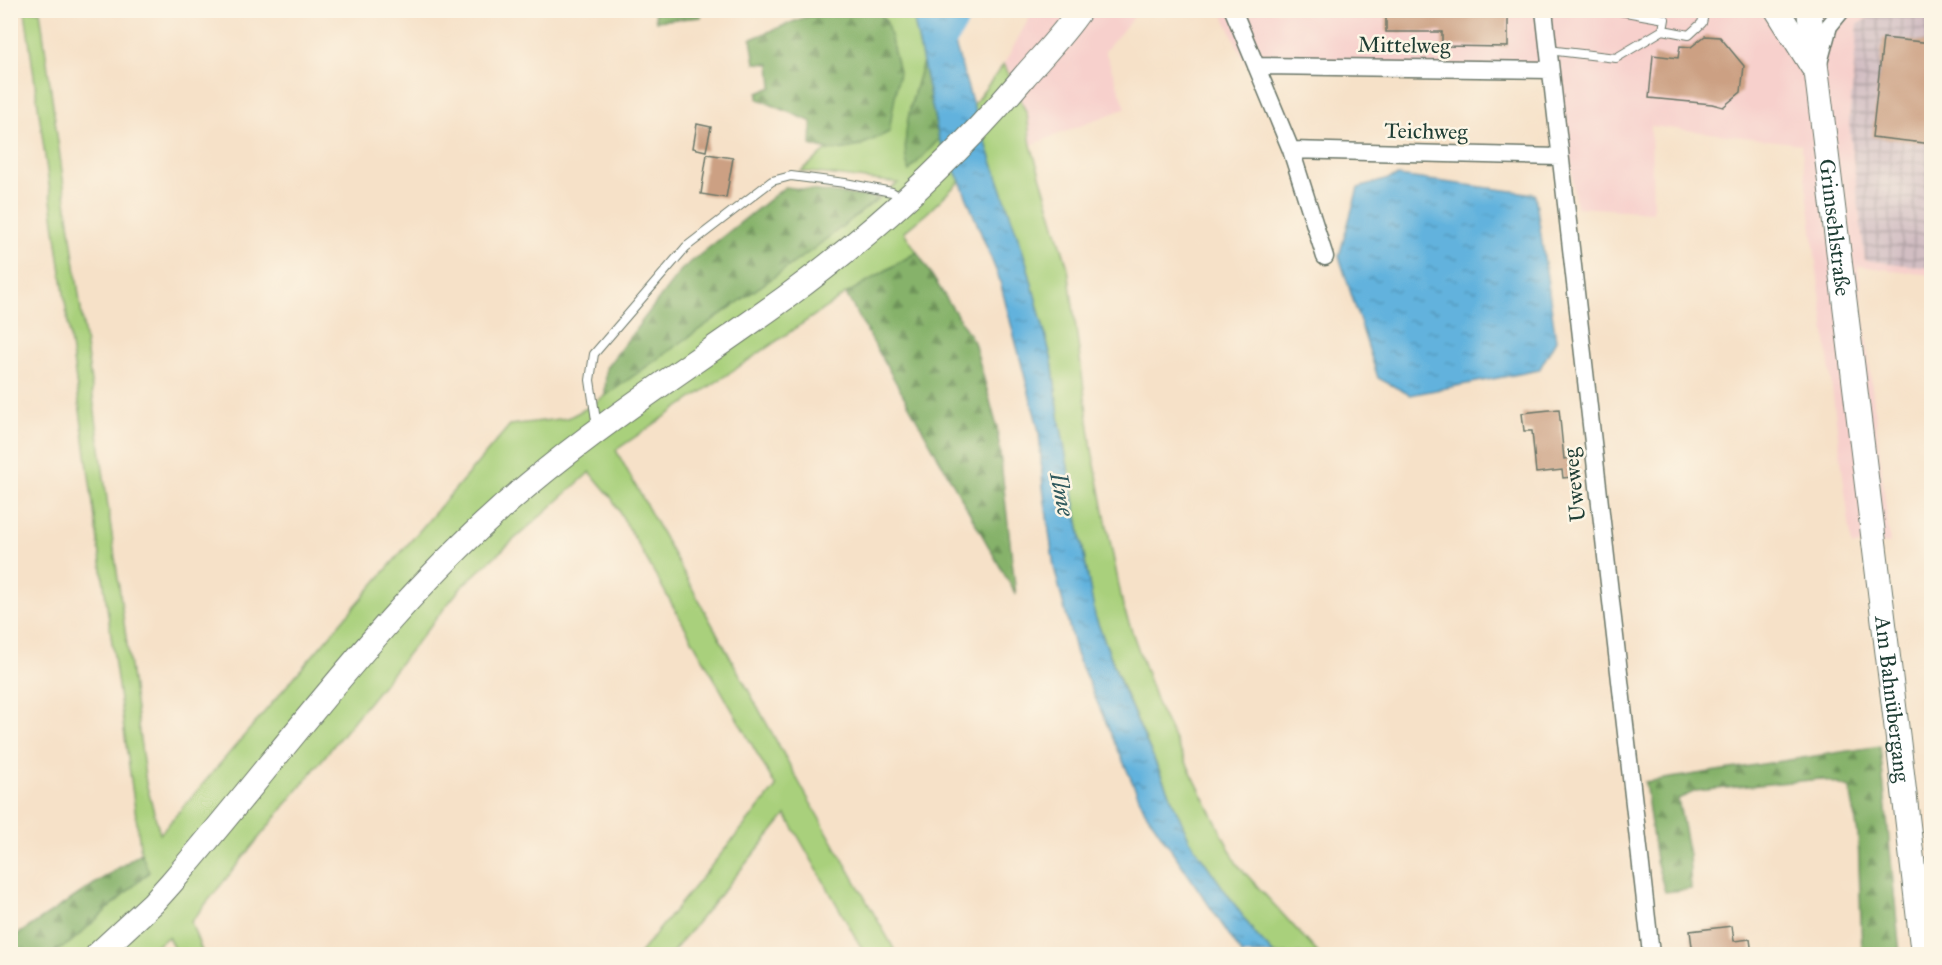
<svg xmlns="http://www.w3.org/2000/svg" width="1942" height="965" font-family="'IM FELL Great Primer',serif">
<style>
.built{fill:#f7d0cc}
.industrial{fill:url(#industrial-grid)}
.grass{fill:#a9d07b;stroke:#648658;stroke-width:1.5}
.forest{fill:url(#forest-firs);stroke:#527850;stroke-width:1.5}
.water{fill:url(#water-ripples);stroke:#407888;stroke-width:1.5}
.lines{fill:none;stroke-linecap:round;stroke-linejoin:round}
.canal{stroke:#62b2dd;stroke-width:18}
.building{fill:#cca083}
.lane-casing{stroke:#6a7668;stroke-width:10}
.street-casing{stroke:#6a7668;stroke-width:19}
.secondary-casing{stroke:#6a7668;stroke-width:26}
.lane{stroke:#fff;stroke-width:8}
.street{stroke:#fff;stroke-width:16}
.secondary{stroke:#fff;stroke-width:24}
.labels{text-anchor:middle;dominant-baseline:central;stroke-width:5;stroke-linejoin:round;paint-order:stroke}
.street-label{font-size:22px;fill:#1f3d34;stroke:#fcf5e5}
.water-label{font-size:24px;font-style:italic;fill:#305a5e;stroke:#fcf5e5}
</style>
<defs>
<pattern id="industrial-grid" width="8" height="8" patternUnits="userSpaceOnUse" patternTransform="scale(1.5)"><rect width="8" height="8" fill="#d2bec3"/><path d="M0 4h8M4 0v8" fill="none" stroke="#aa9c9f"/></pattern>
<pattern id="forest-firs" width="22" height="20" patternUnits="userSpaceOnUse" patternTransform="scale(1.5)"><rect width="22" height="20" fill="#86b26b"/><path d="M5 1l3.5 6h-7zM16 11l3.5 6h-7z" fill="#6d9259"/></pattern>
<pattern id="water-ripples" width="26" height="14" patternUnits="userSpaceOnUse" patternTransform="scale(1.5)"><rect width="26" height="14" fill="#62b2dd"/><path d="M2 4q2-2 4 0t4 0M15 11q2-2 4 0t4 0" fill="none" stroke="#5092b4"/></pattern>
</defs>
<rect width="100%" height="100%" fill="#fcf5e5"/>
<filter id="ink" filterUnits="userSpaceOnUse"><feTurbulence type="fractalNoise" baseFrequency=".0167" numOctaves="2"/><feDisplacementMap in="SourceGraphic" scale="12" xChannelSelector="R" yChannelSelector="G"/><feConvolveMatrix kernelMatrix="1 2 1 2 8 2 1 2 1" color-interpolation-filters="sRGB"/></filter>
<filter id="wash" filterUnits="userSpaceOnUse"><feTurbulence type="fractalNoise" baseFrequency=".008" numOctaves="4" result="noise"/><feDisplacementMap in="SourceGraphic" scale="24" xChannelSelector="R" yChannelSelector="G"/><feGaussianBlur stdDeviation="1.35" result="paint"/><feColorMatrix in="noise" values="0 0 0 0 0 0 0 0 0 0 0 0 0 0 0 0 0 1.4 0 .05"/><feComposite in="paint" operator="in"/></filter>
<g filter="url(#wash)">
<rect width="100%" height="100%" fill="#f6e1c8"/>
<!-- built -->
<path class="built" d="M1033 11H1139L1105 51 1126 108 1031 145 1027 114 1004 64Z
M1221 11H1879L1858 24 1849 123 1865 260 1932 268 1931 275 1858 266 1890 543 1852 546 1801 144 1651 126 1653 212 1576 207 1559 74 1246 64Z"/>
<!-- industrial -->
<path class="industrial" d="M1879 11H1894L1931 16V268L1865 260 1849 123 1858 24Z"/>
<!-- grass -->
<path class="grass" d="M25 11H40L146 783 160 834 510 425 568 418 587 408 812 250 898 183 801 171 826 151 862 146 887 23 878 11H912L923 62 910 107 909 170 939 139 960 181 927 213 904 232 917 252 846 294 616 450 810 802 897 954H865L786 815 671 954H639L776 787 611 497 590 472 464 584 191 922 203 954H169L174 949 168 937 145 954H52L71 942 149 872 141 853Z
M1004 64 1027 114 1031 145 1068 268 1092 450 1123 606 1159 708 1237 864 1319 954H1274L1256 935 1190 841 1124 690 1095 616 1060 423 1052 361 1026 261 973 105Z"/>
<!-- forest -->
<path class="forest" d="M828 10 878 11 887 23 899 72 889 132C863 145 840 157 811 145L812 122 758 99V93L772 87 770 64 755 63 751 39 800 19Z
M654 11V10L702 11 701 17 656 21Z
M923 62 939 139 909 171C898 139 914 93 923 62Z
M785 187 879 198 812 250 605 396 606 368 681 270Z
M917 252 974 342 997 427 1016 595 846 294Z
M1880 746 1900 954H1862L1858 834 1850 788 1821 779 1696 791 1678 799 1689 855 1691 889 1665 892 1656 860 1645 782Z
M141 853 149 872 71 942 52 954H11V939Z"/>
<!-- water -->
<path class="water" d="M912 11H942L949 24 973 105 1026 261 1052 361 1060 423 1095 616 1122 687 1190 841 1256 935 1274 954H1242L1145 811 1076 654 1054 567 1043 487 1039 431 999 278 960 181 939 139Z
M1398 176 1535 194 1556 340 1539 370 1410 395 1378 378 1339 256 1358 188Z"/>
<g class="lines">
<!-- canal -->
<path class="canal" d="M941 53 966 10"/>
</g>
<g id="blocks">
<!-- building -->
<path class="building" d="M1386 10H1508V47L1442 46V32H1386Z
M1705 36 1720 37 1744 66 1741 92 1723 107 1712 104 1649 98 1653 55 1678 58 1680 46 1691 47Z
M1883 38 1932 43V144L1872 137Z
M697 124 711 127 706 151 693 148Z
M707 154 733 158 726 198 701 194Z
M1559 409 1564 459 1578 457 1580 476 1563 478 1562 470 1536 473 1532 431H1524L1522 413Z
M1732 926 1734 941 1750 939 1752 954H1693L1690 931Z"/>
</g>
</g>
<g filter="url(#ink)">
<use href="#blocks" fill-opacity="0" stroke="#6a7668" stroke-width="1.5"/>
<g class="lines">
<!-- lane casing -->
<g class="lane-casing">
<path id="lane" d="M1663 30 1689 35 1702 23 1705 10
M1548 50 1616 58 1663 30 1665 19 1614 10
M597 427 590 380 594 354 686 247 772 181 791 176 845 183 892 192 903 199"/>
</g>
<!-- street casing -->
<g class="street-casing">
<path id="street" d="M1233 10 1291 150 1325 257
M1544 10 1651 954
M1819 63 1829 26 1842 10
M1256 66 1550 70
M1291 150 1560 157"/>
</g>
<!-- secondary casing -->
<g class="secondary-casing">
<g id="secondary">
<path d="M1777 10 1812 66"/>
<path id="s1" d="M1809 10 1898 739 1923 954"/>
<path d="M98 954 153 903 171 883C287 749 391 599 528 485 609 417 699 360 785 298 872 234 953 161 1023 78 1042 56 1063 35 1080 10"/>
</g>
</g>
<!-- lane -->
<use href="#lane" class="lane"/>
<!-- street -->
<use href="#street" class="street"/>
<!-- secondary -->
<use href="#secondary" class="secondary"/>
</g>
</g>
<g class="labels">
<!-- street labels -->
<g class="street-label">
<text transform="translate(1404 45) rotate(1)">Mittelweg</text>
<text transform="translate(1426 131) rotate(1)">Teichweg</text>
<text stroke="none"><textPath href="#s1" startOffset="219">Grimsehlstraße</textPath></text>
<text transform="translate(1574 485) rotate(-96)">Uweweg</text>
<text stroke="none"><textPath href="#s1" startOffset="694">Am Bahnübergang</textPath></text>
</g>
<!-- water labels -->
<g class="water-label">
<text transform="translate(1062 494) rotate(79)">Ilme</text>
</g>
</g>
<!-- margin -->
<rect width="1942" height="965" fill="none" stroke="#fcf5e5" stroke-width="36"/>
</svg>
